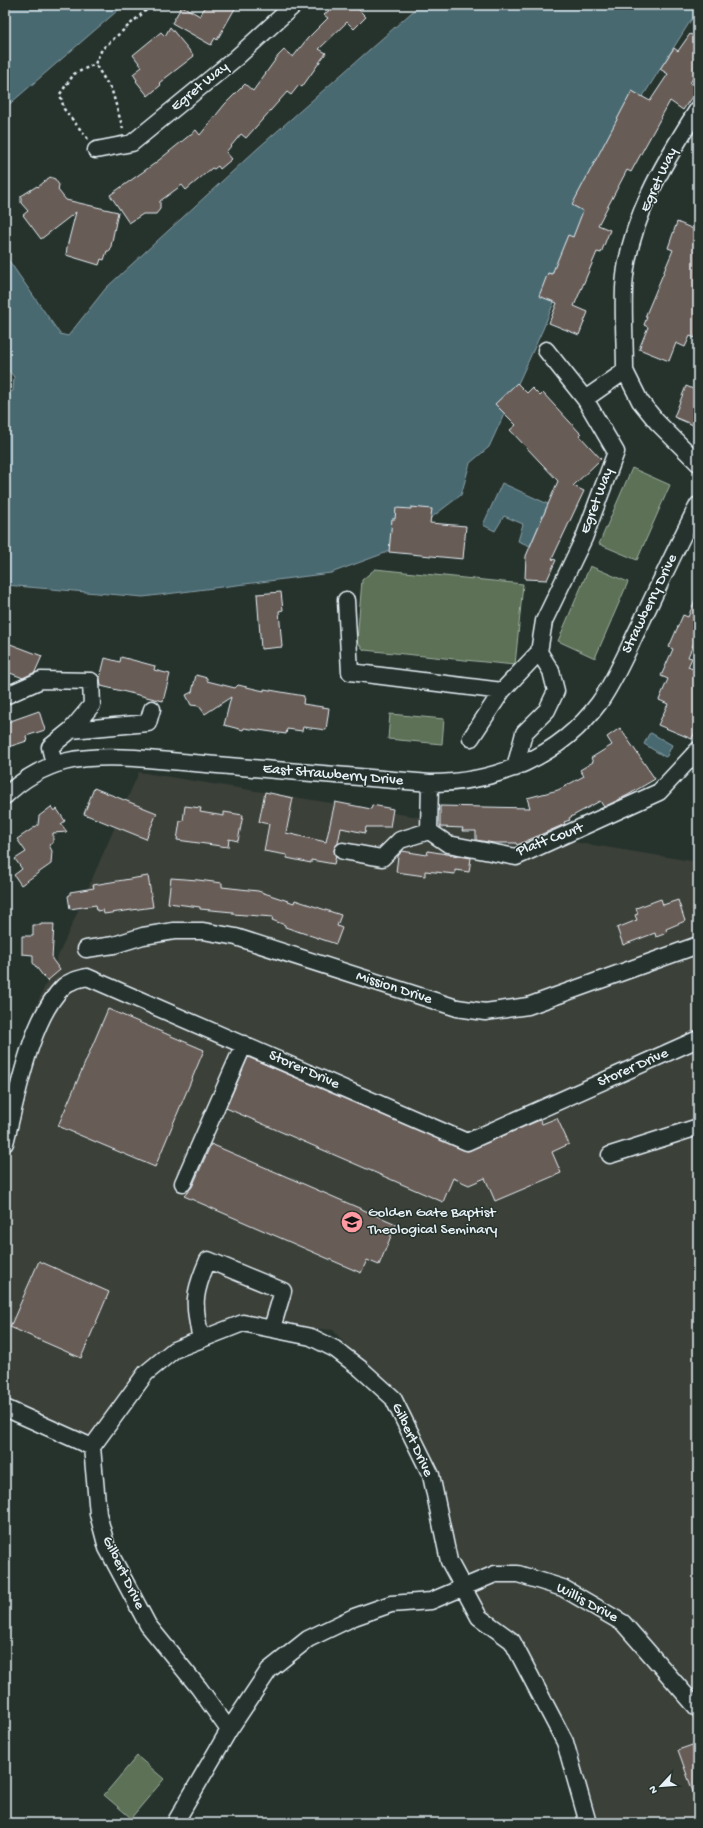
<svg xmlns="http://www.w3.org/2000/svg" width="703" height="1828" font-family="'Gochi Hand',sans-serif">
<style>
.built{fill:#3a3f39}
.green{fill:#5c7155;stroke:#a2b1a6}
.water{fill:#4a6971;stroke:#899fa7}
.building{fill:#685c56;stroke:#e8f1f8}
.lines{fill:none;stroke-linecap:round;stroke-linejoin:round}
.minor-casing{stroke:#e8f1f8;stroke-width:19}
.path{stroke:#e8f1f8;stroke-width:2.5;stroke-dasharray:3 3;stroke-linecap:butt}
.minor{stroke:#26332d;stroke-width:16}
.labels{text-anchor:middle;dominant-baseline:central;stroke-width:3;stroke-linejoin:round;paint-order:stroke}
.street-label{font-size:15px;fill:#e8f1f8;stroke:#26332d}
.poi-label{font-size:15px;fill:#e8f1f8;stroke:#26332d;text-anchor:start}
</style>
<rect width="100%" height="100%" fill="#26332d"/>
<filter id="ink" filterUnits="userSpaceOnUse"><feTurbulence type="fractalNoise" baseFrequency=".025" numOctaves="2"/><feDisplacementMap in="SourceGraphic" scale="8" xChannelSelector="R" yChannelSelector="G"/><feConvolveMatrix kernelMatrix="1 2 1 2 8 2 1 2 1" color-interpolation-filters="sRGB"/></filter>
<g filter="url(#ink)">
<!-- built -->
<path class="built" d="M139 772 698 862V1823H590L565 1742 514 1645 452 1590 440 1553 425 1477 387 1395 333 1330 243 1323 168 1347 94 1440 5 1406V1121L33 1013Z"/>
<!-- green -->
<path class="green" d="M632 468 670 485 637 560 599 544Z
M590 566 628 582 595 658 558 641Z
M375 569 523 584 515 665 364 650 357 642 362 580Z
M390 714 444 719 442 744 388 739Z
M137 1756 164 1779 131 1818 104 1795Z"/>
<!-- water -->
<path class="water" d="M5 5H124L5 108Z
M420 5H698V15L691 20 633 112 543 329 489 447 470 463 461 495 385 553 331 573 143 597 5 585V393L13 391 14 377 5 366V255L60 334 68 336 106 288 257 149Z
M502 483 548 504 530 546 518 541 523 524 504 516 495 531 483 525Z
M651 733 672 745 667 756 665 757 644 744 649 734Z"/>
<!-- building -->
<path class="building" d="M206 5H237L217 40 215 38 211 45 172 23 182 6 200 16Z
M335 5H354L366 17 354 29 347 22 319 49 326 53 302 87 299 85 291 95 287 92 246 138 241 134 226 152 232 159 220 169 218 166 214 169 212 168 186 190 182 185 160 201V209L156 214H143L129 223 110 195 154 164 196 130 200 135 225 104 245 84 253 91 278 56 284 50 293 57 307 39 328 18 324 15Z
M170 27 194 56 159 83 161 85 148 96 136 81 137 80 133 74 142 67 133 55 161 32 165 36Z
M690 34 698 38V71L690 83 697 89 683 110 670 101 631 172 627 170 598 225 610 230 601 253 597 252 574 306 588 312 579 335 549 323 557 303 539 296 548 273 552 274 568 235 573 237 583 211 572 205 632 91 650 101 668 74 660 69 674 48 678 51Z
M50 177 55 179 59 185 58 190 66 200 118 212 110 251H107L104 260 101 259 99 265 66 255 67 247 76 212 41 239 23 215 28 211 21 203V196L37 186 38 187Z
M677 222 698 231V330L695 338 690 336 685 347 676 343 669 361 639 349 648 327 644 325 647 317H645L673 250 668 248Z
M517 383 527 393 532 388 540 396 543 393 581 434 579 435 601 459 573 486 584 491 552 559 556 560 547 580 525 579 526 556 558 481 510 430 516 425 495 404Z
M686 386 698 391V427L674 417Z
M411 507 432 509 430 523 466 526 463 559 389 552 392 519H395L396 508 411 509Z
M281 592 283 610 279 611 282 647 261 649 257 594Z
M698 593V633L688 657 692 658 688 667 698 671V725L692 739 658 725 668 704 659 700 668 679 661 676 673 649 669 647 683 615 688 617Z
M5 642 42 656 35 672 23 678 5 671Z
M121 657 155 666 154 670 170 674 163 701 101 686 100 678 105 658 120 662Z
M196 675 207 678V681L235 688 238 685 264 691V689L304 696 303 704 329 708 326 730 303 727 302 731 287 729 286 734 244 728 243 730 224 725 231 697 205 714 199 706 191 705 186 695 192 692Z
M39 711 45 730 26 736 27 741 5 748V723Z
M620 728 655 779 628 795 604 807 600 801 569 818 570 820 564 822 565 824 517 845 516 843H494L476 840V831H462L463 828 440 827V806L530 808 527 798 558 790 584 776 580 770 593 762 591 758 612 745 607 737Z
M94 788 157 813 146 839 84 814Z
M265 792 293 798 286 833 326 842 335 802 371 809 372 805 393 809 390 827H366L365 833 341 828 338 843 334 850 336 856 334 864 311 860V863L287 858V855L264 851 269 824 259 822Z
M185 806 201 808 200 812 224 816V812L243 815 238 841 229 839 228 847 177 840 180 821H183Z
M51 807 54 811 57 809 65 821 61 824 67 832 53 833V843L49 845 52 851 51 864 21 885 14 875 22 869 15 859 26 852 17 839 38 825 39 816Z
M402 851 427 855 428 851 471 858 469 872 455 870V874L425 871V876L396 872 398 856Z
M148 876 153 907 104 914 103 910 97 911 96 905 70 909 68 896 70 895V892L94 888 93 885Z
M171 878 198 880 222 883V887L258 891 294 903 295 900 341 915 337 926 342 928 336 944 285 927V925L272 920 273 917 233 914V912L200 909V907L168 903Z
M661 899 663 905 678 900 685 921 666 929 667 933 656 937 655 933 623 945 617 928 637 920 635 915 638 914 636 908Z
M41 924H54L52 959 60 970 47 981 33 963V955L22 954V936H33V925H41Z
M108 1009 204 1050 155 1167 58 1126Z
M248 1057 467 1151 540 1120 542 1124 557 1118 569 1144 552 1152 561 1173 495 1201 485 1178 469 1185 453 1178 443 1202 226 1108Z
M211 1144 396 1224 379 1265 367 1260 361 1273 184 1196 192 1187Z
M39 1261 109 1292 81 1358 10 1327Z
M698 1743V1799L696 1800 678 1750Z"/>
<g class="lines">
<!-- minor casing -->
<g class="minor-casing">
<path id="minor" d="M96 150 132 143 236 58 294 5
M546 350 585 399
M625 371 640 401 657 422 698 463
M346 600 350 672 502 691 539 652 544 621 584 538 616 452 585 399 625 371C625 344 623 316 624 288 627 223 664 162 698 109
M5 696 41 680 91 681 92 705 71 730
M471 738 502 691
M54 764 50 747 71 730 148 723 152 709
M515 768 524 733 547 710 556 691 551 671 539 652
M430 783 429 831 448 844 516 857 659 792 698 750
M5 796C45 758 82 755 135 758L430 783C496 783 559 757 599 703 616 679 627 651 640 625 659 585 678 544 698 505
M343 851 382 858 400 840 429 831
M86 949 114 945 143 936 174 931H203L236 937 457 1008 485 1012 528 1006 698 945
M5 1143C17 1097 30 1018 64 986 71 980 79 979 87 977L467 1142 698 1039
M610 1155 698 1127
M183 1183 244 1044
M201 1339C193 1304 193 1294 208 1260L283 1291 272 1328
M5 1408 92 1447
M229 1730 199 1688 148 1625 107 1548 98 1514 92 1447 146 1373 174 1350 243 1323 311 1337 335 1349 361 1369 393 1398 431 1475 449 1561 479 1617 512 1641 565 1742 588 1823
M175 1823 229 1730 269 1670 308 1639 354 1617 391 1604 431 1601 495 1574H518L563 1588 623 1623 698 1709"/>
</g>
<!-- path -->
<path class="path" d="M123 129 112 91 95 64 102 49 152 5
M88 139 64 109 60 94 74 74 95 64"/>
<!-- minor -->
<use href="#minor" class="minor"/>
</g>
</g>
<!-- icons -->
<defs>
<g id="university-disc" transform="scale(1.15)"><circle r="9.5" fill="#ff9aa2" stroke="#26332d"/><path d="M0-5L7-2L0 1L-7-2ZM-4 1L0 2.5L4 1V4Q0 6-4 4Z" fill="#111"/></g>
</defs>
<g fill-rule="evenodd">
<use href="#university-disc" x="352" y="1222"/>
</g>
<g class="labels">
<!-- street labels -->
<g class="street-label">
<text transform="translate(200 87) rotate(-39)">Egret Way</text>
<text transform="translate(659 180) rotate(-65)">Egret Way</text>
<text transform="translate(597 501) rotate(-69)">Egret Way</text>
<text transform="translate(650 604) rotate(-64)">Strawberry Drive</text>
<text transform="translate(333 775) rotate(5)">East Strawberry Drive</text>
<text transform="translate(550 840) rotate(-21)">Platt Court</text>
<text transform="translate(394 988) rotate(18)">Mission Drive</text>
<text transform="translate(633 1068) rotate(-24)">Storer Drive</text>
<text transform="translate(304 1070) rotate(24)">Storer Drive</text>
<text transform="translate(412 1440) rotate(65)">Gilbert Drive</text>
<text transform="translate(123 1573) rotate(64)">Gilbert Drive</text>
<text transform="translate(587 1603) rotate(28)">Willis Drive</text>
</g>
<!-- poi labels -->
<g class="poi-label">
<text x="368" y="1213">Golden Gate Baptist<tspan x="368" dy="17">Theological Seminary</tspan></text>
</g>
</g>
<!-- margin -->
<rect width="703" height="1828" fill="none" stroke="#26332d" stroke-width="20"/>
<rect x="10" y="10" width="683" height="1808" fill="none" stroke="#e8f1f8" stroke-width="1.5" filter="url(#ink)"/>
<!-- north arrow -->
<g transform="translate(661 1786) rotate(244)" stroke="#26332d" stroke-width="3" paint-order="stroke">
<path d="M0-3L7 15L0 10L-7 15Z" fill="#e8f1f8"/>
<text y="-6" font-size="11" font-weight="bold" text-anchor="middle" fill="#e8f1f8">N</text>
</g>
</svg>
